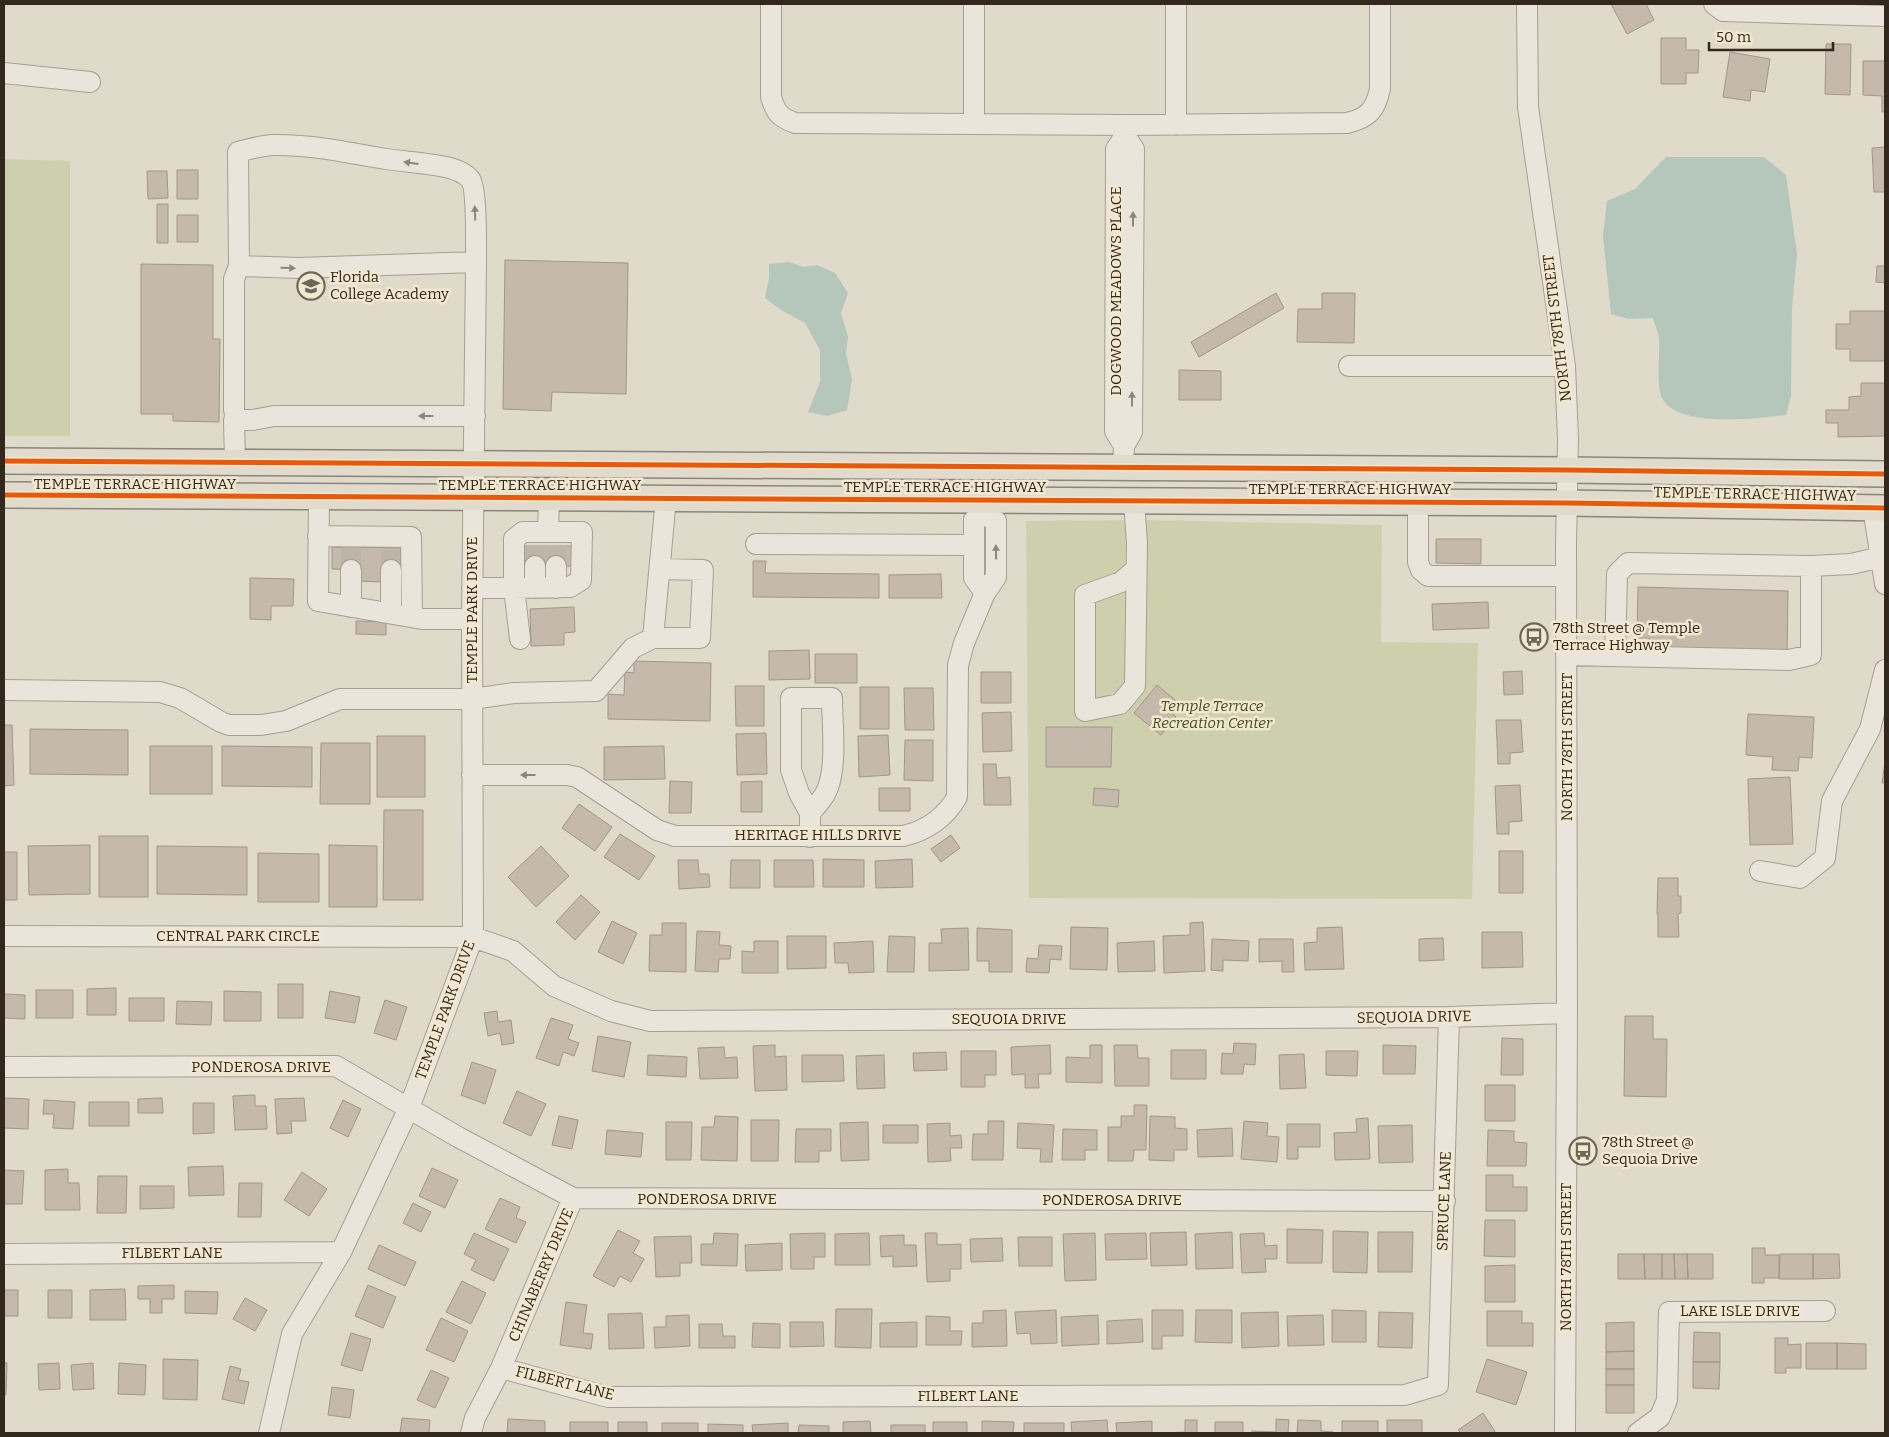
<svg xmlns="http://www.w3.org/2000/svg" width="1889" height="1437" font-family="Bitter,serif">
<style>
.green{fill:#ced0ad}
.water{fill:#b5c6bb}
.building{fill:#c4b9ab;stroke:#a0968a}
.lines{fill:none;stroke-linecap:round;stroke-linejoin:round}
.minor-tunnel{stroke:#bdb6a7;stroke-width:20;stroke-dasharray:20 10;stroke-linecap:butt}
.minor-casing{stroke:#a59f94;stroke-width:22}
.major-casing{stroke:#8b857a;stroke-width:28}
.minor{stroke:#e9e5db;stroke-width:20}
.major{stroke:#e0dbcd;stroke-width:25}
.cycleway-casing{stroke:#f2e8cf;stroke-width:8}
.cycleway{stroke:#e8590c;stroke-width:5}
.oneway{fill:#8e867c}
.labels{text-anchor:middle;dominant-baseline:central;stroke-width:5;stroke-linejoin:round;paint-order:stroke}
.poi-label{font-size:15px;fill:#32281d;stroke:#f2e8cf;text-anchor:start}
.street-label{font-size:15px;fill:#32281d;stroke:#f2e8cf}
.park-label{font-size:15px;font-style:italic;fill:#434d25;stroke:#f2e8cf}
</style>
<rect width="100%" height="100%" fill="#e0daca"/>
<!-- green -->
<path class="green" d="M4 159 70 161V436H4Z
M1146 520 1382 525 1381 642 1478 643 1472 899 1029 898 1026 521Z"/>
<!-- water -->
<path class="water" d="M1666 157H1764L1786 175 1797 254 1792 308 1791 396 1786 415C1757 418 1678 429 1662 398 1656 386 1660 355 1659 340 1659 333 1655 325 1653 318L1629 319 1611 314 1603 236 1607 201 1635 189Z
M789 262 804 267 817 265 835 273 848 293 841 313 848 337 846 354 852 379 847 410 827 416 808 412 820 382V350L805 323 781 310 765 298 769 278V264Z"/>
<!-- building -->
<path class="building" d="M1611 4H1646L1654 20 1627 34Z
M1661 38H1686V50H1699L1698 73H1686V84H1661Z
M1826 44H1851L1850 95 1825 94Z
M1730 52 1770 59 1765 92 1751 90 1750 101 1723 97Z
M1863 61H1885V112H1882V96L1863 95Z
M1885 147V192H1874L1872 148Z
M177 170H198V199H177Z
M147 171H167L168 198 148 199Z
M157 204H168V243H157Z
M177 215H198V242H177Z
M505 260 628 263 626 394 552 392 551 411 503 409Z
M141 264 213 265V339H220L219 422 173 421V414H141Z
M1877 266H1885V283L1876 282Z
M1276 293 1284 308 1199 357 1191 342Z
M1322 293H1355L1354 343 1297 342 1298 309H1322Z
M1850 311H1885V361H1850V349H1836V324H1850Z
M1179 370 1221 371V400H1179Z
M1861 383H1885V436L1838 437V423H1826V410H1849V397L1861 396Z
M1436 539H1481V564L1436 563Z
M519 546H575V566H518Z
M332 547 408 548 407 571 382 570V582L357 581V570L332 569Z
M753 561H766L765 573 879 574V598L753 597Z
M941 574 942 598H889V575Z
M250 578 294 579 293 606H271V620L250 619Z
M1638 587 1788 591 1787 654 1649 651V638H1637Z
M1488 602 1489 628 1433 630 1432 604Z
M574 607 575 632 564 633V645L531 646 530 609Z
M356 621 386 622V635L356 634Z
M809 650 810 679 769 680V651Z
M815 654H857V683H815Z
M634 661 711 663 710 721 608 719V694L624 695 625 672 634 673Z
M1522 671 1523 694 1504 695 1503 672Z
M981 672H1011V703H981Z
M1157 685 1175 700 1167 709 1176 717 1161 735 1134 713Z
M735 686H764V726H736Z
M860 687H889V729H860Z
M904 688H933L934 730H905Z
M1011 712 1012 751 983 752 982 713Z
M1748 714 1814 717 1812 758 1799 757 1798 771 1772 770 1773 757 1746 755Z
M1496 720H1521L1523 752 1510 753V764H1498Z
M4 725H12L14 785 4 786Z
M1046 727H1112L1111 767H1046Z
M30 729 128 730V775L30 774Z
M766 733 767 774 737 775 736 734Z
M888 735 890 775 859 777 858 736Z
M377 736H425V797H377Z
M905 740H933V781L904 780Z
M321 743H370V804H320Z
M150 746H212V794H150Z
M222 746 312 747V787L222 786Z
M664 746 665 779 604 780V747Z
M1885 762V783H1882Z
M983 764H996L997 778 1010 777 1011 805H984Z
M1790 777 1793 844 1750 845 1748 779Z
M670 781 692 782 691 813H669Z
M762 781V812H741V782Z
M1520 785 1522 821 1509 822V834H1497L1495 786Z
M879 788H910V811H879Z
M1094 788 1119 790 1118 807 1093 805Z
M579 804 612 827 595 851 562 828Z
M384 810H423V900H383Z
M620 834 655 856 639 880 604 857Z
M951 835 960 848 941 862 931 849Z
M99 836H148V897H99Z
M90 845V894L29 895 28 846Z
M329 845 377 846V907H329Z
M157 846 247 847V895L157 894Z
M541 846 569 876 536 907 508 877Z
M1499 851H1523V893H1499Z
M4 852H17V900H4Z
M258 853 319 854V902H258Z
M823 859 864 860V887H823Z
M912 859 913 887 876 888 875 861Z
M678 860H698L699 874H709L710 887 679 889Z
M731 860H760V888H730Z
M774 860H813L814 887H774Z
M1658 878H1678V896H1681V913L1678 914 1679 937H1658V914H1657Z
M581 895 600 912 575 940 556 922Z
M612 921 637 933 623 964 598 952Z
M1203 922 1205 971 1164 973 1163 936 1190 935V923Z
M662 923H686V972L649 971 650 935H662Z
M1071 927 1108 928 1107 970 1070 969Z
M1342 927 1344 969 1305 970 1304 943 1317 942V928Z
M968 928 969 970 929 971V943H942L941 929Z
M977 928 1012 930V972H989V961H977Z
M697 931 720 932 719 945 731 946 730 959H719L718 972 695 971Z
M1482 932H1522L1523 967 1482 968Z
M787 936H826V968L787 969Z
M889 936 915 937 914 972H887Z
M1443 938 1444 960 1419 961V939Z
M1212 939 1249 941 1248 961 1223 960V971L1211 970Z
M1259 939H1293L1294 972H1282V961L1259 962Z
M754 941H778V973H742V951L754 952Z
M873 941 874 972 849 973 848 963H835L834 943Z
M1154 941 1155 971 1118 972 1117 943Z
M1039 945 1062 946 1061 960 1050 959 1049 973 1026 972 1027 958 1038 959Z
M278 984H303V1018H278Z
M116 988V1015H87V989Z
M36 990H73V1018H36Z
M224 991 261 992V1021H224Z
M330 991 360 997 355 1023 325 1018Z
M4 994 25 995V1019L4 1018Z
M129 998H164V1021H129Z
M385 1000 407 1007 396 1040 374 1033Z
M177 1001 212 1002 211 1025 176 1024Z
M497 1011 498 1022 511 1020 514 1043 502 1045 500 1033 488 1036 484 1013Z
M1625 1016H1653V1039H1667L1666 1097 1624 1096Z
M551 1018 573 1025 568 1039 579 1043 574 1056 563 1052 559 1066 536 1058Z
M598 1036 631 1042 624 1077 592 1071Z
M1502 1038 1523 1039V1075H1501Z
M1234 1043 1256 1044 1255 1065 1244 1064 1243 1074H1221L1222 1053 1233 1054Z
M775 1045V1057L786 1056 787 1090 755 1091 753 1046Z
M1050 1045 1051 1074H1038L1039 1088H1025V1074L1012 1075 1011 1047Z
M1090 1045H1102V1083L1066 1082V1057L1090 1058Z
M1114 1045H1137L1138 1058H1149V1086H1115Z
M1383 1045 1416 1046 1415 1074H1383Z
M724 1047 725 1058 737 1057 738 1078 700 1079 698 1048Z
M1171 1050H1206V1079H1171Z
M961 1051H996V1075H985V1087H961Z
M1326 1051H1358L1357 1076 1326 1075Z
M946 1052 947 1070 914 1071 913 1053Z
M1304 1054 1306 1088 1280 1089 1279 1055Z
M648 1055 687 1057 686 1077 647 1075Z
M802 1055H843L844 1081 802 1082Z
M884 1055 885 1088 857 1089 856 1056Z
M472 1062 496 1070 485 1104 461 1095Z
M1485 1085H1515V1121H1485Z
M517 1091 546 1104 531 1136 503 1123Z
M255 1095V1106H266L267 1129 235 1130 233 1096Z
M4 1098 29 1099 28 1129 4 1128Z
M162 1098 163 1113H138V1099Z
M304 1098 306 1121H291L292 1133 277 1134 275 1099Z
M44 1100 75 1102 73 1129 53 1128 54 1114H43Z
M343 1100 361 1109 348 1137 330 1128Z
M89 1102H129V1126H89Z
M193 1103H214V1133L193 1134Z
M1134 1105H1147L1146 1150H1134L1133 1161H1108V1127H1121V1116H1134Z
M559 1116 578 1120 572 1149 552 1145Z
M715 1116 738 1117 737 1161 701 1160 702 1127H714Z
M1150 1116 1175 1117V1128L1187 1129V1150H1174V1161L1149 1160Z
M1368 1118 1370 1159 1335 1160 1334 1133 1357 1132 1356 1119Z
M751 1120H779L778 1161H751Z
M988 1121H1004L1003 1160H972L973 1134H988Z
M1244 1121 1268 1123 1267 1136 1279 1137 1277 1162 1241 1159Z
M666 1122H692L691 1160H666Z
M868 1122 869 1160 841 1161 840 1123Z
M950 1123V1136L961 1135 962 1148H950L951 1161 928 1162 927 1124Z
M1018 1123 1054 1125 1052 1162H1040L1041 1149 1017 1148Z
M1287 1124H1320V1147H1298V1159H1287Z
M883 1125H918V1143H883Z
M1412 1125 1413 1162 1379 1163 1378 1126Z
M1232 1128 1233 1156 1198 1157 1197 1130Z
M796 1129H831V1151H819V1162H795Z
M1063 1129 1097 1130V1150H1085V1160H1062Z
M607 1130 643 1133 641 1157 605 1154Z
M1488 1130 1514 1131V1142L1527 1143 1526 1166H1487Z
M223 1166 224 1195 189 1196 188 1167Z
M432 1168 458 1180 445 1208 419 1196Z
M68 1169V1183H79L80 1210H45V1170Z
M4 1170 24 1171 22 1204H4Z
M302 1172 327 1189 309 1216 284 1200Z
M1486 1175H1513V1187H1527V1211H1486Z
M98 1176H127L126 1213H97Z
M239 1183H262L261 1217H238Z
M140 1186H174V1208L140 1209Z
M500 1198 520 1207 516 1218 526 1222 516 1243 485 1229Z
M413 1203 431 1212 421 1232 403 1223Z
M1485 1220H1515V1257L1484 1256Z
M1287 1229 1323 1230 1322 1263H1287Z
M618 1230 640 1241 633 1253 644 1259 631 1282 620 1276 614 1287 593 1276Z
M1333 1231 1368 1232 1367 1273 1333 1272Z
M1186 1232 1187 1265 1151 1266 1150 1233Z
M1232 1232 1233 1268 1196 1269 1195 1234Z
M1378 1232H1413L1412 1272H1378Z
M474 1233 509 1249 494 1281 471 1270 476 1260 464 1254Z
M714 1233 738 1234 737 1266 701 1265V1244H713Z
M825 1233V1257H814V1269H791L790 1234Z
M869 1233 870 1265H835V1234Z
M925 1233H937V1245L961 1244V1269H950V1281L927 1282Z
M1095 1233 1096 1280 1065 1281 1063 1234Z
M1146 1233 1147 1259 1106 1260 1105 1234Z
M1264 1233 1265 1246 1277 1245V1259H1265L1266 1272 1242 1273 1240 1234Z
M904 1235V1245H916L917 1266 893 1267V1256L881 1257 880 1236Z
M691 1236 692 1263H680V1276L656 1277 654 1237Z
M1018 1237H1052V1266H1019Z
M1002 1238 1003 1261 971 1262 970 1239Z
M782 1243V1270L746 1271 745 1245Z
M379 1245 416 1262 405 1286 368 1269Z
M1752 1248H1765V1255H1779V1278H1764V1283H1752Z
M1618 1254H1644L1645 1279H1618Z
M1644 1254H1662V1279H1645Z
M1662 1254H1674L1675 1279H1662Z
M1674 1254H1687L1688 1279H1675Z
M1687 1254H1713V1279H1688Z
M1780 1254H1813V1279H1779Z
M1813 1254H1839L1840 1278 1813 1279Z
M1515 1265V1302H1485V1266Z
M462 1281 486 1293 471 1324 446 1312Z
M174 1285V1299H162V1313H150V1299H138V1286Z
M368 1285 396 1297 383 1328 355 1316Z
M125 1289 126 1320H90V1290Z
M4 1290H18V1316H4Z
M48 1290H72V1318H48Z
M185 1291 218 1292 217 1314 185 1313Z
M245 1298 267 1310 255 1331 233 1319Z
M566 1302 587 1305 583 1333 593 1334 591 1349 560 1345Z
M836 1309H872L871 1348 835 1347Z
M1006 1310 1007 1346 972 1347V1323H983V1311Z
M1056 1310 1057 1343 1031 1344 1030 1333 1017 1334 1015 1312Z
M1152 1310H1183V1336H1162V1349H1152Z
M1196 1310H1232V1343L1195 1342Z
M1332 1310 1366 1311V1342H1332Z
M1487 1311H1522V1323H1533V1346H1487Z
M1278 1312 1279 1346 1242 1348 1241 1313Z
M1379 1312 1413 1313 1412 1348 1378 1347Z
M642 1313 644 1348 609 1349 608 1314Z
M689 1315 690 1346 655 1348 654 1327H666V1316Z
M1098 1315 1099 1344 1062 1346 1061 1317Z
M1323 1315 1324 1345 1288 1346 1287 1316Z
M926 1316 950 1317V1331H962L961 1345H926Z
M441 1318 468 1331 454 1362 426 1350Z
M1142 1319 1143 1342 1107 1344V1321Z
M790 1322H823L824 1346 790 1347Z
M917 1322V1347H880V1323Z
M1634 1322V1351L1606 1352V1323Z
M753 1323 780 1324V1348L752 1347Z
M699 1324H722L723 1336H735V1348H699Z
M1694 1332 1720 1333V1362H1693Z
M351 1333 371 1339 362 1371 341 1365Z
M1775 1338H1788V1345L1801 1344V1368H1786V1373H1775Z
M1806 1343H1837V1369H1806Z
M1837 1343 1866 1344V1369H1837Z
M1634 1351V1369H1606V1352Z
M163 1359 198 1360 197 1400 163 1399Z
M1487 1359 1527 1372 1516 1405 1476 1392Z
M4 1362 7 1363 6 1395H4Z
M1693 1362H1720L1719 1389 1693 1388Z
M59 1363 60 1389 39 1390 38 1364Z
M93 1363 94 1389 73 1390 71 1365Z
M119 1363 146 1365 145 1395 118 1394Z
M230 1366 241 1369 238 1380 249 1382 244 1404 222 1399Z
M1606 1369H1634V1385H1606Z
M431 1370 449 1378 435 1408 417 1400Z
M1606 1385H1634V1413H1606Z
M332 1387 354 1390 350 1418 328 1415Z
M1483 1413 1496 1433H1461L1458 1430Z
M402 1418 430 1420 429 1433H400Z
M508 1419 545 1421V1433H507Z
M1276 1419 1289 1420 1288 1433H1252V1431L1276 1432Z
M1107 1420 1108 1433H1072L1071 1422Z
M1185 1420H1197V1433H1162L1185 1432Z
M1298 1420 1321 1421V1431L1333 1432V1433H1297Z
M1387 1420H1422V1433H1387Z
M870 1421 871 1433H843V1422Z
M982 1421 1014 1422 1013 1433H982Z
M1152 1421V1433H1117L1116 1423Z
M1342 1421H1378V1433H1342Z
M570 1422H608V1433H570Z
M618 1422H647V1433H618Z
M933 1422H967V1433H933Z
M1215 1422H1243V1433H1215Z
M662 1423H698V1433H662Z
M788 1423V1433H753L752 1425Z
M1024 1423H1064V1433H1024Z
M708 1424 743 1425V1433H708Z
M799 1425 829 1426V1433H798Z
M891 1425H925V1433H891Z"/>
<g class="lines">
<!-- minor-tunnel -->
<path class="minor-tunnel" d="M535 546V566
M556 546V566
M351 547V570
M391 570V548"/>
<!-- minor casing -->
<g class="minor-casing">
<path id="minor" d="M771 4V97C776 113 779 117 795 123L1125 125 1347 123C1368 118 1375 111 1380 89V4
M974 4V124
M1527 4 1528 107 1565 366 1568 439 1566 545 1567 1013 1565 1433
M1714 4 1723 11 1885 16
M4 73 90 82
M1176 125V4
M239 266 299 268 476 262
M1349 366H1565
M234 410V279L239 266 238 152C250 149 260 146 272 145 311 144 348 153 386 159 406 162 431 163 450 168 457 170 465 173 470 179 477 187 476 247 476 262L472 619 473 937 409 1108 341 1252 292 1334 269 1433
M235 463 234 420H253L274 416H475
M1123 468 1124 446 1132 432 1134 149 1125 136 1116 149 1115 431 1124 446
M319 497 318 601 422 619H472
M1134 501 1137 543 1135 686 1120 704 1085 711V595L1121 582 1136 569
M1418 502V562L1421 570 1428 576H1566
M1873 508 1885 584
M983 514 974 520V578L985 593
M318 536 411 537 412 616
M756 544 974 545
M556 566V588
M1811 566 1851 564 1881 557
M351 570V607
M391 570V613
M472 588H514V539L523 532H548L549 498
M535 588V566
M653 638H700L703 570 660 569
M520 639 514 588 570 587 581 580 582 532H548
M1566 655 1789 660 1811 655V566L1628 563 1617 574 1615 656
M4 690 160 692 180 698 221 722 229 725H261L286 721 340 699H472L514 693 596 691 633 648 653 638 666 498
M472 775H567L577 777 657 830 675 836H903C926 831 946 817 957 797L958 665 964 643 985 593 996 577V521L983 514
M810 813C815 807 821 801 825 794 838 772 832 724 832 698H791V770L799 793 810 813V837
M1760 871 1800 878 1825 858 1832 801 1870 729 1885 670
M4 936 473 937 513 951 554 986 611 1011 650 1021 1449 1017 1567 1013
M4 1067 336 1066 458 1137 573 1198 1445 1201
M4 1254 341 1252
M501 1368 608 1397 1405 1395 1438 1385 1449 1017
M471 1433 475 1418 501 1368 573 1198
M1638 1433 1660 1417 1667 1400 1669 1312 1825 1311"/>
</g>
<!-- major casing -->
<g class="major-casing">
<path id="major" d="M4 461 1567 470 1885 474
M4 495 1567 503 1885 508"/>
</g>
<!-- minor -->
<use href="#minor" class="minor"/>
<!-- major -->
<use href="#major" class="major"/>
<!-- cycleway casing -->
<g class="cycleway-casing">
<path id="cycleway" d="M4 461 1567 470 1885 474
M4 495 1567 503 1885 508"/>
</g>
<!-- cycleway -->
<use href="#cycleway" class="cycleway"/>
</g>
<!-- one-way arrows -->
<defs><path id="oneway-solid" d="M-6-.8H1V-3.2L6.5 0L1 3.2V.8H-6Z" transform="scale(1.25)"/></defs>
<g class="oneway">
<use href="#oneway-solid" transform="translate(411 163) rotate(-172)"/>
<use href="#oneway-solid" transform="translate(475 213) rotate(-92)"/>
<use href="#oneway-solid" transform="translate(1133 219) rotate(-90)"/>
<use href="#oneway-solid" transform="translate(288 268) rotate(1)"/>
<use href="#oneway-solid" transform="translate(1132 399) rotate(-90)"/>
<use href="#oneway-solid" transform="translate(426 416) rotate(180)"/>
<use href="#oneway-solid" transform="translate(996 552) rotate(-91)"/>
<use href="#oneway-solid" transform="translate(528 775) rotate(180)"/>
</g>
<!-- icons -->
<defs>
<g id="school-ring" transform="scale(1.4375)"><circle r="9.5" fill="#f2e8cf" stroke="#6f665a" stroke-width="1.5"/><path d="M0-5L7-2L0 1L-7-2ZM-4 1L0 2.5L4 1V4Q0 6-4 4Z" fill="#6f665a"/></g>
<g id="bus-ring" transform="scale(1.4375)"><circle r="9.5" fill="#f2e8cf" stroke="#6f665a" stroke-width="1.5"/><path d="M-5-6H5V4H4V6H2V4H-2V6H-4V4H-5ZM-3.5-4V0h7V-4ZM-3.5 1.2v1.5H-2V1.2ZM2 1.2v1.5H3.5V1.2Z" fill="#6f665a"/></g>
</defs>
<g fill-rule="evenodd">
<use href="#school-ring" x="311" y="286"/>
<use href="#bus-ring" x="1534" y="637"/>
<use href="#bus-ring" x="1583" y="1151"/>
</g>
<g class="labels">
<!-- poi labels -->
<g class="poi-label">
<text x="330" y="277">Florida<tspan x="330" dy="17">College Academy</tspan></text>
<text x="1553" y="628">78th Street @ Temple<tspan x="1553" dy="17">Terrace Highway</tspan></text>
<text x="1602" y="1142">78th Street @<tspan x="1602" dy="17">Sequoia Drive</tspan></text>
</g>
<!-- street labels -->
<g class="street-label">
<text transform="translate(1116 291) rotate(-90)">DOGWOOD MEADOWS PLACE</text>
<text transform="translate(1557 328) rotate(-97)">NORTH 78TH STREET</text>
<text x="135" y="484">TEMPLE TERRACE HIGHWAY</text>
<text x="540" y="485">TEMPLE TERRACE HIGHWAY</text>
<text x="945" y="487">TEMPLE TERRACE HIGHWAY</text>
<text x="1350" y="489">TEMPLE TERRACE HIGHWAY</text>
<text transform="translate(1755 494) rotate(1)">TEMPLE TERRACE HIGHWAY</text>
<text transform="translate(472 610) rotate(-90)">TEMPLE PARK DRIVE</text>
<text transform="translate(1567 747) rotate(-90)">NORTH 78TH STREET</text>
<text x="818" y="835">HERITAGE HILLS DRIVE</text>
<text x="238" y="936">CENTRAL PARK CIRCLE</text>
<text transform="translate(445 1010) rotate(-70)">TEMPLE PARK DRIVE</text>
<text transform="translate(1414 1017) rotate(-1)">SEQUOIA DRIVE</text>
<text x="1009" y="1019">SEQUOIA DRIVE</text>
<text x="261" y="1067">PONDEROSA DRIVE</text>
<text x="707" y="1199">PONDEROSA DRIVE</text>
<text x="1112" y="1200">PONDEROSA DRIVE</text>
<text transform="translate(1444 1201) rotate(-88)">SPRUCE LANE</text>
<text x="172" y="1253">FILBERT LANE</text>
<text transform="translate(1566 1257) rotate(-90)">NORTH 78TH STREET</text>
<text transform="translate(541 1275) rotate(-67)">CHINABERRY DRIVE</text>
<text x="1740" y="1311">LAKE ISLE DRIVE</text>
<text transform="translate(565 1383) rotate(14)">FILBERT LANE</text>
<text x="968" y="1396">FILBERT LANE</text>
</g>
<!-- park labels -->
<g class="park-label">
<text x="1212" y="706">Temple Terrace<tspan x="1212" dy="17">Recreation Center</tspan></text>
</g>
</g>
<!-- border -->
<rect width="1889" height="1437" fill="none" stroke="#32281d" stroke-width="10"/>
<!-- scale -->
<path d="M1709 42v8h124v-8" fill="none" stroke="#32281d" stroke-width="2.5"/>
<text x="1716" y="42" font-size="15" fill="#32281d" stroke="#f2e8cf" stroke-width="4" paint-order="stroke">50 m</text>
</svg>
